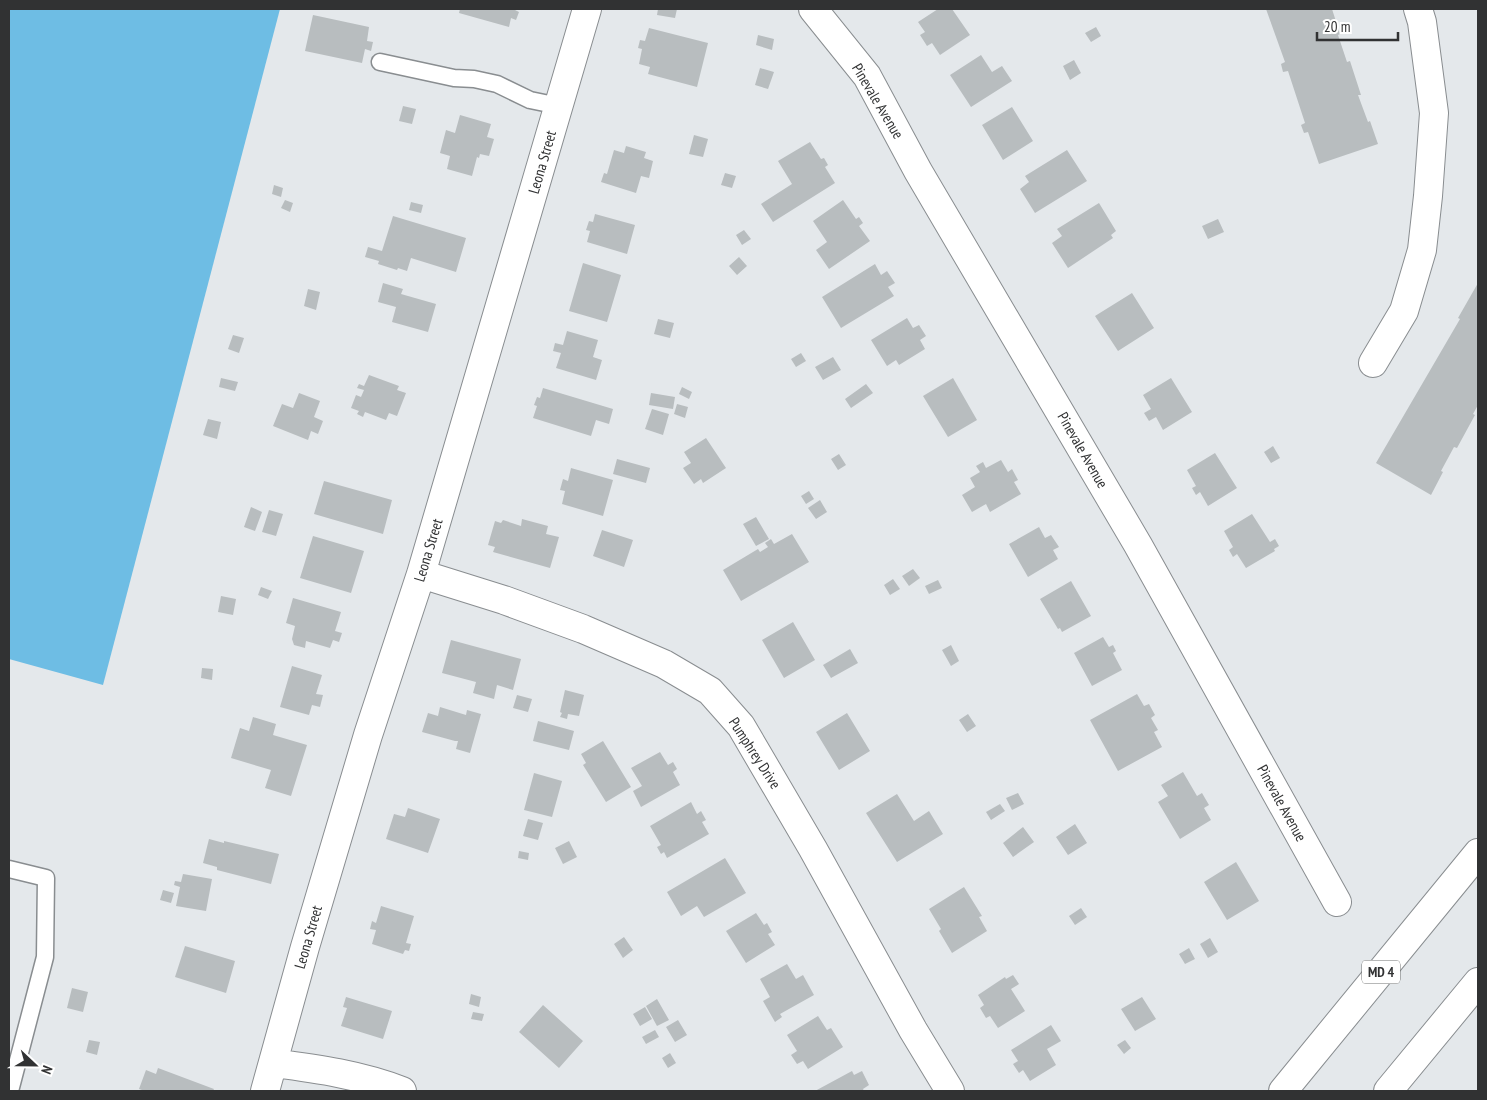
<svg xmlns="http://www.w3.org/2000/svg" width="1487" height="1100" font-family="'PT Sans Narrow',sans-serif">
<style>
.forest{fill:#6ebde4}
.building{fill:#b8bdbf}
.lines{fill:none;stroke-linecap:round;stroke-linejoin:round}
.service-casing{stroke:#898d90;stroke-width:19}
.minor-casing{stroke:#898d90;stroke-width:30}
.trunk-casing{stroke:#898d90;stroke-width:30}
.service{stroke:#fff;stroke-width:16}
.minor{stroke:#fff;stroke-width:28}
.trunk{stroke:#fff;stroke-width:28}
.labels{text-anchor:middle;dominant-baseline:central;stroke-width:4.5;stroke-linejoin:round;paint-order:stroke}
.shield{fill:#fff;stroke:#6f7070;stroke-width:1}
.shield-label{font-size:14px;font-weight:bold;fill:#313233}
.street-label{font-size:15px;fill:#313233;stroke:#fff}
</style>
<rect width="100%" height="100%" fill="#e4e8eb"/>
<!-- forest -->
<path class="forest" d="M9 9H280L103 685 9 659Z"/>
<!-- building -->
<path class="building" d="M460 9H513L519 12 516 20 511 18 509 27 459 13Z
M658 9H677L675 18 657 15Z
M938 9H952L970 35 940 55 932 43 927 46 920 35 925 32 918 22Z
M1266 9H1332L1340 34 1338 35 1347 62 1350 61 1361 95H1358L1368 122 1370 121 1378 144 1319 164 1308 132 1304 133 1301 125 1305 123 1288 71 1283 72 1281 64 1285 62Z
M313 15 369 27 367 41 373 42 371 51 365 49 362 63 305 51Z
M1096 27 1101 36 1091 42 1085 33Z
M649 28 708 43 697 87 648 74 650 67 639 64 642 49 638 48 640 40 645 41Z
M758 35 774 39 772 50 756 45Z
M981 55 992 72 1002 66 1012 81 971 107 950 75Z
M1074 60 1081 73 1070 80 1063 66Z
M760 68 774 72 768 89 755 85Z
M403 106 416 109 412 124 399 121Z
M1012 107 1033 141 1003 160 982 125Z
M460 115 491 124 487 137 494 139 489 156 480 154 479 158 477 157 472 176 447 169 450 156 440 153 446 130 455 133Z
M694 135 708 139 703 157 689 154Z
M810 142 821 159 824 158 828 165 825 167 835 183 773 222 761 204 792 184 778 161Z
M626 146 646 152 644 158 653 161 649 178 641 176 636 193 601 182 604 173 607 174 614 150 624 153Z
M1067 150 1087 181 1035 213 1020 189 1029 182 1025 176Z
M725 173 736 176 732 188 721 185Z
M274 185 283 188 281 197 272 194Z
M285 200 293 203 290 212 281 208Z
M843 200 856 219 859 217 863 223 859 226 870 241 829 269 816 250 827 242 813 221Z
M411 202 423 205 421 213 409 210Z
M1099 203 1116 231 1111 235 1113 238 1068 268 1052 243 1062 236 1057 229Z
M595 214 635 225 627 254 587 242 590 231 586 230 589 221 593 222Z
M393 216 466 238 456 272 411 258 407 271 398 268 397 270 378 264 379 261 365 257 368 247 382 251Z
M1218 219 1224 232 1208 239 1202 226Z
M744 230 751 239 742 245 736 235Z
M739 257 747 266 737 275 729 266Z
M583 263 621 275 607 322 569 311Z
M875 264 881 275 887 271 895 283 888 287 894 296 841 328 822 297Z
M383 283 403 289 401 294 436 304 428 332 392 322 396 307 378 302Z
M1478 283V405L1473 414 1475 415 1457 448 1454 447 1441 471 1443 472 1431 495 1376 463 1460 319 1458 318Z
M308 289 320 292 316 310 304 306Z
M1132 293 1154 328 1118 351 1095 316Z
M907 318 913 328 919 325 926 336 920 340 925 349 899 365 896 360 887 366 871 340Z
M658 319 674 323 670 338 654 334Z
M567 331 598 340 593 357 602 360 596 380 556 368 561 353 553 351 555 343 563 345Z
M233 335 244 338 239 353 228 349Z
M801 353 806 361 796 367 791 359Z
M833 357 841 370 823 380 815 367Z
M369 375 399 386 397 390 406 393 397 416 389 413 386 420 365 412 363 417 357 414 359 411 351 408 356 395 361 397 364 390 357 388 359 384 364 386Z
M221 378 238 382 235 391 219 387Z
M953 378 977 420 948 437 923 396Z
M1171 378 1192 412 1163 430 1156 417 1149 421 1144 413 1151 409 1143 395Z
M866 384 873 393 851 408 845 399Z
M682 387 692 392 689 399 679 394Z
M543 388 613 409 609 424 596 420 591 436 533 418 537 406 534 405 537 397 540 398Z
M299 393 320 401 314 417 323 421 318 434 311 431 308 440 273 426 282 404 293 408Z
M651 393 675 397 673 409 649 405Z
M677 404 688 407 685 418 674 414Z
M652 409 669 414 663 435 645 429Z
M208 419 221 422 217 439 203 435Z
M706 438 726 468 703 483 701 479 694 484 683 468 691 463 684 452Z
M1273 446 1280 458 1271 463 1264 452Z
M1215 453 1237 488 1208 506 1200 492 1196 495 1192 488 1196 486 1187 470Z
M839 454 846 465 838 470 831 459Z
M617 459 650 468 646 483 613 474Z
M1001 460 1008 472 1012 469 1018 480 1014 482 1021 494 990 512 986 504 972 512 962 495 975 487 970 478 980 472 976 466 983 462 986 468Z
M571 468 613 480 603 516 562 504 565 491 560 490 563 479 568 481Z
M324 481 392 500 383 534 314 514Z
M809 491 814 499 806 504 801 496Z
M820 500 827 512 816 519 808 508Z
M251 507 262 512 255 531 244 527Z
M269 510 283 514 276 536 262 532Z
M1252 514 1270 542 1275 539 1279 546 1274 549 1275 551 1246 568 1237 554 1233 557 1229 550 1233 547 1224 531Z
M756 517 769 539 756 546 743 524Z
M522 519 548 526 546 534 559 537 550 568 493 552 495 547 488 545 495 521 501 523 503 520 521 526Z
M1039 527 1045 538 1051 535 1059 547 1053 550 1058 559 1028 577 1009 544Z
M602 530 633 540 624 567 593 556Z
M792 534 809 562 741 601 723 570 758 549 760 552 768 547 765 543 771 539 774 544Z
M313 536 364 551 351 593 300 578Z
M913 569 920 578 909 586 902 576Z
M893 579 900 589 890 595 884 585Z
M938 580 942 588 929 594 925 586Z
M1071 581 1091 616 1062 632 1060 628 1058 629 1040 599Z
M261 587 272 591 268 599 258 595Z
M221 596 236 599 233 615 218 612Z
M293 598 341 612 335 631 342 633 339 642 333 640 330 648 306 641 305 648 294 645 292 639 295 626 286 623Z
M793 622 815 660 784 678 762 640Z
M1103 637 1109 647 1113 645 1116 651 1113 653 1122 670 1092 686 1074 653Z
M451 640 521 659 513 690 497 685 494 699 473 693 476 682 442 673Z
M951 645 959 661 951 666 942 650Z
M850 649 858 663 831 678 823 665Z
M292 666 322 675 316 694 323 695 320 707 312 705 309 715 280 707Z
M202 668 213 669 212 680 201 678Z
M565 690 584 695 579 716 568 714 567 719 560 717 562 713 560 712Z
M1137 694 1144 706 1149 704 1155 715 1151 718 1158 730 1154 732 1162 747 1118 771 1090 720Z
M517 695 532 699 528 712 513 708Z
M440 707 466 715 467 710 481 714 470 753 456 749 458 741H455L422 732 428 713 438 716Z
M847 713 870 751 839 770 816 732Z
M968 714 976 726 967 732 959 720Z
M253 717 276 724 273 735 307 745 291 796 265 788 271 770 231 758 240 728 249 731Z
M538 721 574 731 569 750 533 741Z
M603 741 631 787 606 802 583 765 586 763 581 754Z
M660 752 668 765 673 762 677 769 673 772 680 785 641 807 633 791 642 786 631 768Z
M1183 772 1197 796 1202 793 1209 805 1204 808 1211 820 1180 839 1158 802 1168 796 1161 785Z
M534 773 562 781 552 817 524 810Z
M1018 793 1024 804 1012 810 1006 798Z
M897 794 914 821 929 811 943 834 897 862 866 813Z
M691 802 697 814 701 811 706 820 702 822 709 834 667 858 664 852 661 854 657 847 661 845 650 826Z
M1000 804 1005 811 991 820 986 812Z
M408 808 440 819 428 853 386 839 394 814 405 817Z
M528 819 543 823 538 840 523 836Z
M1075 824 1087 843 1068 855 1056 837Z
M1023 827 1034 842 1013 857 1003 843Z
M209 839 224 843V841L279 854 271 884 217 870V867L203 863Z
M569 841 577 857 563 864 555 848Z
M519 851 529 853 528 860 518 858Z
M725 858 746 893 704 917 697 906 681 916 667 892Z
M1236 862 1259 901 1227 920 1204 882Z
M183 874 212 879 206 911 176 906 180 887 174 885 175 881 181 882Z
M964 887 982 916 979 917 987 931 952 953 939 931 941 929 929 909Z
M163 890 174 893 171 903 160 900Z
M381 906 414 916 406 943 411 944 409 951 405 950 403 954 372 944 376 930 370 929 372 921 376 923Z
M1081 908 1087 917 1075 925 1069 916Z
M756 913 764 925 767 923 772 932 768 934 775 945 746 963 726 931Z
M624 937 633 950 623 958 614 944Z
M1210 938 1218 952 1208 958 1200 944Z
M185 946 235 961 226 993 175 977Z
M1189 948 1195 959 1185 964 1179 954Z
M787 964 796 979 803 975 814 995 780 1014 782 1017 775 1022 763 1001 770 997 760 979Z
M1013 975 1019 984 1011 989 1025 1011 998 1028 990 1016 986 1018 980 1008 984 1005 978 995 1005 977 1006 979Z
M72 988 88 992 83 1012 67 1008Z
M471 994 481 997 479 1007 469 1004Z
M346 997 392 1011 383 1039 341 1026 347 1008 343 1007Z
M1142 997 1156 1019 1135 1031 1121 1009Z
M657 999 669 1020 657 1026 646 1006Z
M543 1005 583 1041 559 1068 519 1032Z
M645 1007 652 1019 640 1026 633 1014Z
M473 1012 484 1014 482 1021 471 1019Z
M818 1016 827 1030 831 1028 843 1047 808 1069 803 1061 797 1064 791 1055 797 1051 787 1035Z
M678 1020 687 1035 675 1042 666 1027Z
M1051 1025 1061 1041 1047 1049 1056 1065 1030 1081 1023 1070 1019 1073 1013 1064 1018 1061 1011 1050Z
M655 1030 659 1037 646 1044 642 1037Z
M89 1040 100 1042 97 1055 86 1052Z
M1125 1040 1131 1048 1124 1054 1117 1045Z
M670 1053 676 1063 668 1068 662 1058Z
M158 1068 214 1089 213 1091H145L139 1089 146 1070 156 1074Z
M852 1071 854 1075 862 1071 869 1085 863 1089 864 1091H815Z"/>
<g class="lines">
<!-- service casing -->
<g class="service-casing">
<path id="service" d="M380 62 454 78 474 79 497 84 530 100 559 106
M9 869 46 878 45 957 10 1091"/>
</g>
<!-- minor casing -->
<g class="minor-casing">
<path id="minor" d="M813 9 867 76 918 171 1138 545 1337 902
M1373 363 1404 311 1422 250 1428 196 1434 113 1422 22 1418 9
M421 574 504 600 583 629 664 664 710 691 741 726 813 849 913 1030 950 1091
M274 1063C318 1069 361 1075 402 1091
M265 1091 305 947 368 735 421 574 587 9"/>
</g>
<!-- trunk casing -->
<g class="trunk-casing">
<path id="trunk" d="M1283 1091 1478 853
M1388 1091 1478 982"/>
</g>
<!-- service -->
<use href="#service" class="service"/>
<!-- minor -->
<use href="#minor" class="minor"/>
<!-- trunk -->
<use href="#trunk" class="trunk"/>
</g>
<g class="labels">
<!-- shield labels -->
<rect class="shield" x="1362" y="960.5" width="38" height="23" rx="4"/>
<g class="shield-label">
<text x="1381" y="972">MD 4</text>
</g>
<!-- street labels -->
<g class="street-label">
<text transform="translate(878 101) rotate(59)">Pinevale Avenue</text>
<text transform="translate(542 162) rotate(-74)">Leona Street</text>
<text transform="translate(1083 450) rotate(60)">Pinevale Avenue</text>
<text transform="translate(428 550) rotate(-73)">Leona Street</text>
<text transform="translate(755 753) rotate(57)">Pumphrey Drive</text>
<text transform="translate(1282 803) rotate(61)">Pinevale Avenue</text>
<text transform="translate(308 937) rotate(-74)">Leona Street</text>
</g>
</g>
<!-- border -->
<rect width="1487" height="1100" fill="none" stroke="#313233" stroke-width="20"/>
<!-- north arrow -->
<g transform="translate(35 1065) rotate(112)" stroke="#ffffff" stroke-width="4" paint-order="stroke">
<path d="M0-4L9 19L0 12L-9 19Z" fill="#313233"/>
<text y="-8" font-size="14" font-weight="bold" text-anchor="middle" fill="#313233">N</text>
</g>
<!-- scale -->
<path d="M1317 32v8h81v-8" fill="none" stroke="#313233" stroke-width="2.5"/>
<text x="1324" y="32" font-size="15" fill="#313233" stroke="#ffffff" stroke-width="4" paint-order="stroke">20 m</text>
</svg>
